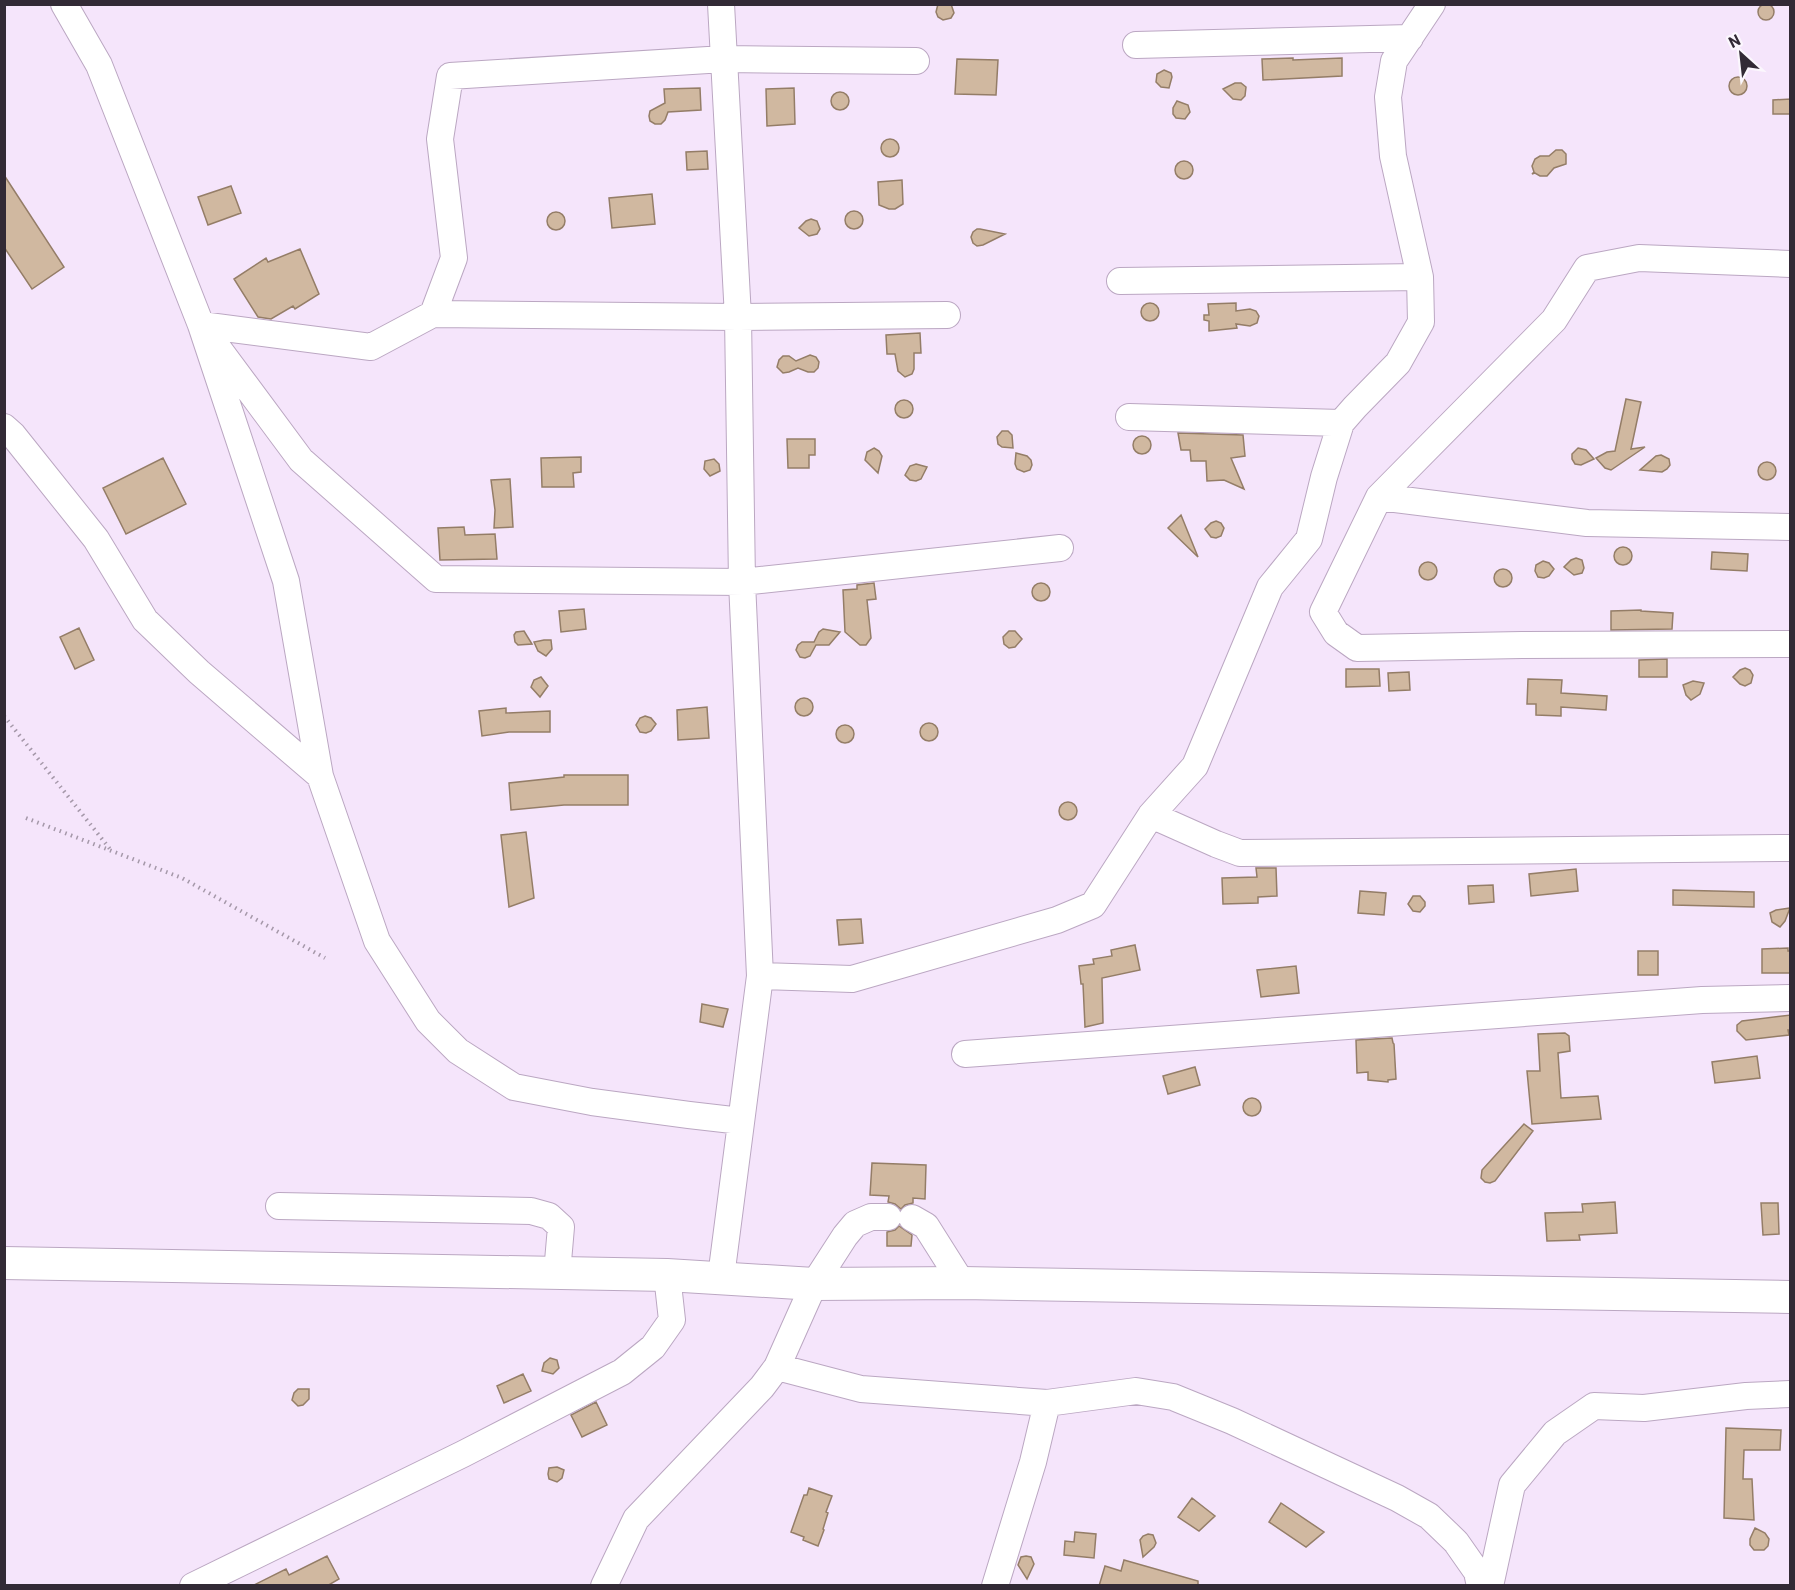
<svg xmlns="http://www.w3.org/2000/svg" width="1795" height="1590" font-family="Barlow,sans-serif">
<style>
.building{fill:#d0b8a0;stroke:#947d67;stroke-width:1.5}
.lines{fill:none;stroke-linecap:round;stroke-linejoin:round}
.minor-casing{stroke:#bba7c2;stroke-width:28}
.major-casing{stroke:#bba7c2;stroke-width:34}
.path{stroke:#a598a9;stroke-width:4;stroke-dasharray:1.5 4.5;stroke-linecap:butt}
.minor{stroke:#fff;stroke-width:26}
.major{stroke:#fff;stroke-width:32}
</style>
<rect width="100%" height="100%" fill="#f5e5fb"/>
<!-- building -->
<path class="building" d="M1758 12a8 8 0 1 1 16 0a8 8 0 1 1-16 0Z
M938 4H951L954 13 951 18 943 20 938 17 936 12Z
M1293 58V60L1342 58V76L1263 80 1262 59Z
M957 59 998 60 996 95 955 94Z
M1164 70 1171 73 1172 77 1169 88 1161 87 1156 82 1157 74Z
M1729 86a9 9 0 1 1 18 0a9 9 0 1 1-18 0Z
M1235 83H1241L1246 87 1245 96 1241 100 1233 99 1223 89Z
M700 88 701 110 668 112 665 120 661 124H655L650 121 649 116 650 111 665 103 664 89Z
M794 88 795 124 767 126 766 89Z
M831 101a9 9 0 1 1 18 0a9 9 0 1 1-18 0Z
M1791 99V114H1773V100Z
M1177 101 1188 105 1190 112 1185 119 1176 118 1173 114V108Z
M881 148a9 9 0 1 1 18 0a9 9 0 1 1-18 0Z
M1556 150H1562L1566 154V164L1554 168 1547 176H1540L1535 173 1532 174 1534 172 1532 166 1535 159 1540 156H1549Z
M707 151 708 169 687 170 686 152Z
M1175 170a9 9 0 1 1 18 0a9 9 0 1 1-18 0Z
M4 175 64 267 32 289 4 247Z
M902 180 903 204 895 209H889L879 205 878 182Z
M231 186 241 213 208 225 198 197Z
M652 194 655 224 612 228 609 198Z
M845 220a9 9 0 1 1 18 0a9 9 0 1 1-18 0Z
M547 221a9 9 0 1 1 18 0a9 9 0 1 1-18 0Z
M811 219 817 221 820 229 817 234 809 236 799 228 806 221Z
M977 229H980L1005 234 983 245 977 246 973 243 971 237 973 232Z
M300 249 319 294 295 309 293 306 271 319 258 317 234 279 266 258 268 262Z
M1236 303V311L1250 309 1256 311 1259 316 1257 323 1250 326 1236 324 1237 328 1209 331V321L1204 320V315H1209L1208 304Z
M1141 312a9 9 0 1 1 18 0a9 9 0 1 1-18 0Z
M920 333 921 353H914V369L912 374 905 377 898 371 895 354H887L886 335Z
M810 355 816 357 819 362 818 368 814 372H808L798 368 789 372 783 373 777 367 779 360 783 356H789L796 361Z
M1626 399 1641 402 1631 449 1645 447 1611 470 1605 468 1596 458 1607 452 1615 451Z
M895 409a9 9 0 1 1 18 0a9 9 0 1 1-18 0Z
M1002 431H1008L1012 435 1013 448 1002 447 998 444 997 437Z
M1178 433 1243 435 1245 456 1231 458 1244 489 1224 480 1207 481 1206 461H1191L1190 450H1181Z
M1133 445a9 9 0 1 1 18 0a9 9 0 1 1-18 0Z
M787 439H815V455H809V468H788Z
M874 448 879 451 882 456 878 473 865 460 867 452Z
M1578 448 1586 450 1594 459 1581 465 1575 464 1572 459V454Z
M1016 453 1027 456 1031 460 1032 465 1030 470 1024 472 1017 469 1015 464Z
M1661 455 1669 459 1670 465 1667 469 1662 472 1640 470 1656 456Z
M581 457V472L573 473 574 487H542L541 458Z
M163 458 186 504 126 534 103 488Z
M714 459 719 464 720 471 710 476 704 469 705 461Z
M1758 471a9 9 0 1 1 18 0a9 9 0 1 1-18 0Z
M916 464 927 467 921 479 916 481 910 480 905 475 910 466Z
M510 479 513 527 494 528 495 510 491 480Z
M1181 515 1198 557 1168 528Z
M1216 521 1221 523 1224 528 1221 536 1216 538 1211 537 1205 529 1211 523Z
M464 527 465 535 495 534 497 559 440 560 438 528Z
M1614 556a9 9 0 1 1 18 0a9 9 0 1 1-18 0Z
M1712 552 1748 554 1747 571 1711 569Z
M1576 558 1582 560 1584 568 1582 573 1574 575 1564 567 1571 560Z
M1543 561 1549 563 1554 569 1549 576 1544 578 1538 577 1535 571 1536 565Z
M1419 571a9 9 0 1 1 18 0a9 9 0 1 1-18 0Z
M1494 578a9 9 0 1 1 18 0a9 9 0 1 1-18 0Z
M874 583 876 599 867 600 871 638 866 645H860L845 632 843 590 857 589V585Z
M1032 592a9 9 0 1 1 18 0a9 9 0 1 1-18 0Z
M584 609 586 629 561 632 559 611Z
M1641 610V611L1673 613 1672 629 1611 630V611Z
M79 628 94 660 75 669 60 637Z
M823 629 840 632 829 645H816L810 656 805 658 800 657 796 650 798 645 802 642H814L819 632Z
M524 631 532 644 518 645 515 642 514 635 516 632Z
M1009 631H1015L1022 639 1015 647 1009 648 1004 644 1003 637Z
M544 640H551L552 649 546 656 538 651 534 642Z
M1667 659V677H1639V660Z
M1745 668 1750 670 1753 675 1751 683 1745 686 1740 684 1733 677 1740 670Z
M1346 669H1379L1380 686 1346 687Z
M1409 672 1410 690 1389 691 1388 673Z
M541 677 548 686 540 697 531 687 534 680Z
M1528 679 1562 680 1561 693 1607 696 1606 710 1561 707V716L1536 715V704H1527Z
M1693 681 1704 683 1700 694 1691 700 1686 695 1683 685Z
M795 707a9 9 0 1 1 18 0a9 9 0 1 1-18 0Z
M707 707 709 738 678 740 677 710Z
M506 708V713L550 711V732H509L482 736 479 711Z
M645 716 651 718 656 724 651 731 646 733 640 732 636 725 640 718Z
M920 732a9 9 0 1 1 18 0a9 9 0 1 1-18 0Z
M836 734a9 9 0 1 1 18 0a9 9 0 1 1-18 0Z
M564 775H628V805H564L511 810 509 783 564 777Z
M1059 811a9 9 0 1 1 18 0a9 9 0 1 1-18 0Z
M526 832 534 898 509 907 501 835Z
M1256 868H1276L1277 896 1258 897V903L1223 904 1222 878 1257 877Z
M1576 869 1578 891 1531 896 1529 874Z
M1493 885 1494 902 1469 904 1468 886Z
M1673 890 1754 892V907L1673 905Z
M1360 891 1386 893 1384 915 1358 913Z
M1413 896H1420L1425 902V906L1420 912 1413 911 1408 904Z
M1790 908 1785 921 1780 927 1772 922 1770 913 1776 910Z
M861 919 863 943 839 945 837 920Z
M1135 945 1140 970 1102 978 1103 1023 1085 1027 1083 984H1081L1079 966 1094 964 1093 959 1112 956 1111 950Z
M1788 948V951H1791V973H1762V949Z
M1638 951H1658V975H1638Z
M1296 966 1299 993 1261 997 1257 970Z
M702 1004 728 1009 723 1027 700 1022Z
M1791 1015V1030H1788L1789 1035 1746 1040 1737 1031V1025L1742 1021Z
M1565 1033 1569 1036 1570 1051 1558 1053 1561 1098 1598 1096 1601 1119 1532 1124 1527 1071H1540L1538 1034Z
M1392 1038 1393 1043 1394 1044 1396 1079 1388 1080V1082L1368 1080V1072L1357 1073 1356 1040Z
M1757 1056 1760 1078 1715 1083 1712 1062Z
M1195 1067 1200 1085 1168 1094 1163 1076Z
M1243 1107a9 9 0 1 1 18 0a9 9 0 1 1-18 0Z
M1524 1124 1533 1131 1495 1181 1490 1183 1485 1182 1481 1178 1482 1170Z
M872 1163 926 1165 925 1199 913 1198V1203L905 1205 901 1209 895 1204 888 1202 889 1196 870 1195Z
M1615 1202 1617 1233 1579 1235 1580 1240 1547 1241 1545 1213 1583 1212 1582 1204Z
M1761 1203H1778L1779 1234 1763 1235Z
M899 1226 912 1235 911 1246H887V1232L895 1230Z
M550 1358 557 1360 559 1368 553 1374 542 1371 544 1363Z
M523 1374 531 1391 504 1403 497 1386Z
M298 1389H309V1399L303 1405 298 1406 292 1400 294 1393Z
M596 1402 607 1425 582 1437 571 1415Z
M1726 1428 1781 1430 1780 1450H1744L1743 1479H1752L1754 1520 1724 1518Z
M557 1467 564 1470 562 1478 557 1482 549 1479 548 1474 549 1468Z
M809 1488 832 1496 826 1512 828 1513 823 1529 824 1530 818 1546 803 1540 804 1537 791 1532 804 1495H807Z
M1192 1498 1215 1516 1199 1531 1178 1517Z
M1281 1503 1324 1532 1306 1547 1269 1522Z
M1755 1528 1765 1533 1769 1539 1768 1546 1764 1550H1754L1750 1545V1539Z
M1075 1532 1096 1534 1094 1558 1064 1555 1065 1541 1074 1542Z
M1148 1534 1153 1535 1156 1543 1154 1547 1143 1557 1140 1540 1143 1536Z
M327 1556 339 1579 327 1586H252L286 1569 289 1575Z
M1026 1556 1031 1557 1034 1564 1027 1579 1018 1565 1021 1557Z
M1124 1560 1198 1581V1586H1099L1105 1566 1121 1571Z"/>
<g class="lines">
<!-- minor casing -->
<g class="minor-casing">
<path id="minor" d="M64 4 99 65 201 325 286 581 320 776 377 941 428 1021 458 1051 514 1087 592 1102 689 1115 741 1121
M1136 45 1410 38
M1790 264 1639 258 1587 268 1554 320 1379 497 1323 612 1336 633 1357 648 1522 645 1790 644
M1120 281 1420 277
M433 314 738 317 947 315
M201 325 371 347 433 314 454 258 440 139 450 76 724 59 916 61
M215 344 301 460 436 579 742 582 1060 548
M1129 417 1341 423
M4 427 13 435 96 539 145 620 199 672 320 776
M1379 497 1587 523 1790 527
M1151 815 1216 844 1240 853 1790 848
M760 976 852 979 1057 920 1093 905 1151 815 1195 766 1270 587 1309 539 1324 477 1341 423 1355 407 1398 363 1421 322 1420 277 1393 156 1388 97 1394 61 1432 4
M965 1054 1702 1000 1790 998
M279 1206 531 1211 549 1216 561 1227 557 1273
M912 1218 926 1226 962 1283
M721 1277 760 976 742 582 738 317 721 4
M777 1367 861 1389 1047 1403 1136 1391 1173 1397 1232 1421 1397 1498 1429 1516 1456 1542 1477 1572 1480 1586
M193 1586 463 1454 622 1372 653 1347 672 1320 667 1275
M604 1586 636 1519 762 1387 777 1367 814 1284 845 1236 855 1224 871 1217H888
M995 1586 1033 1462 1047 1403
M1490 1586 1512 1485 1555 1433 1594 1406 1644 1408 1746 1396 1790 1394"/>
</g>
<!-- major casing -->
<g class="major-casing">
<path id="major" d="M4 1263 667 1275 814 1284 962 1283 1790 1297"/>
</g>
<!-- path -->
<path class="path" d="M4 716 110 849
M26 818 182 878 325 958"/>
<!-- minor -->
<use href="#minor" class="minor"/>
<!-- major -->
<use href="#major" class="major"/>
</g>
<!-- border -->
<rect width="1795" height="1590" fill="none" stroke="#322a35" stroke-width="12"/>
<!-- north arrow -->
<g transform="translate(1741 54) rotate(333)" stroke="#fbf7fd" stroke-width="4.5" paint-order="stroke">
<path d="M0-4.5L10 22L0 15L-10 22Z" fill="#322a35"/>
<text y="-9" font-size="16" font-weight="bold" text-anchor="middle" fill="#322a35">N</text>
</g>
</svg>
